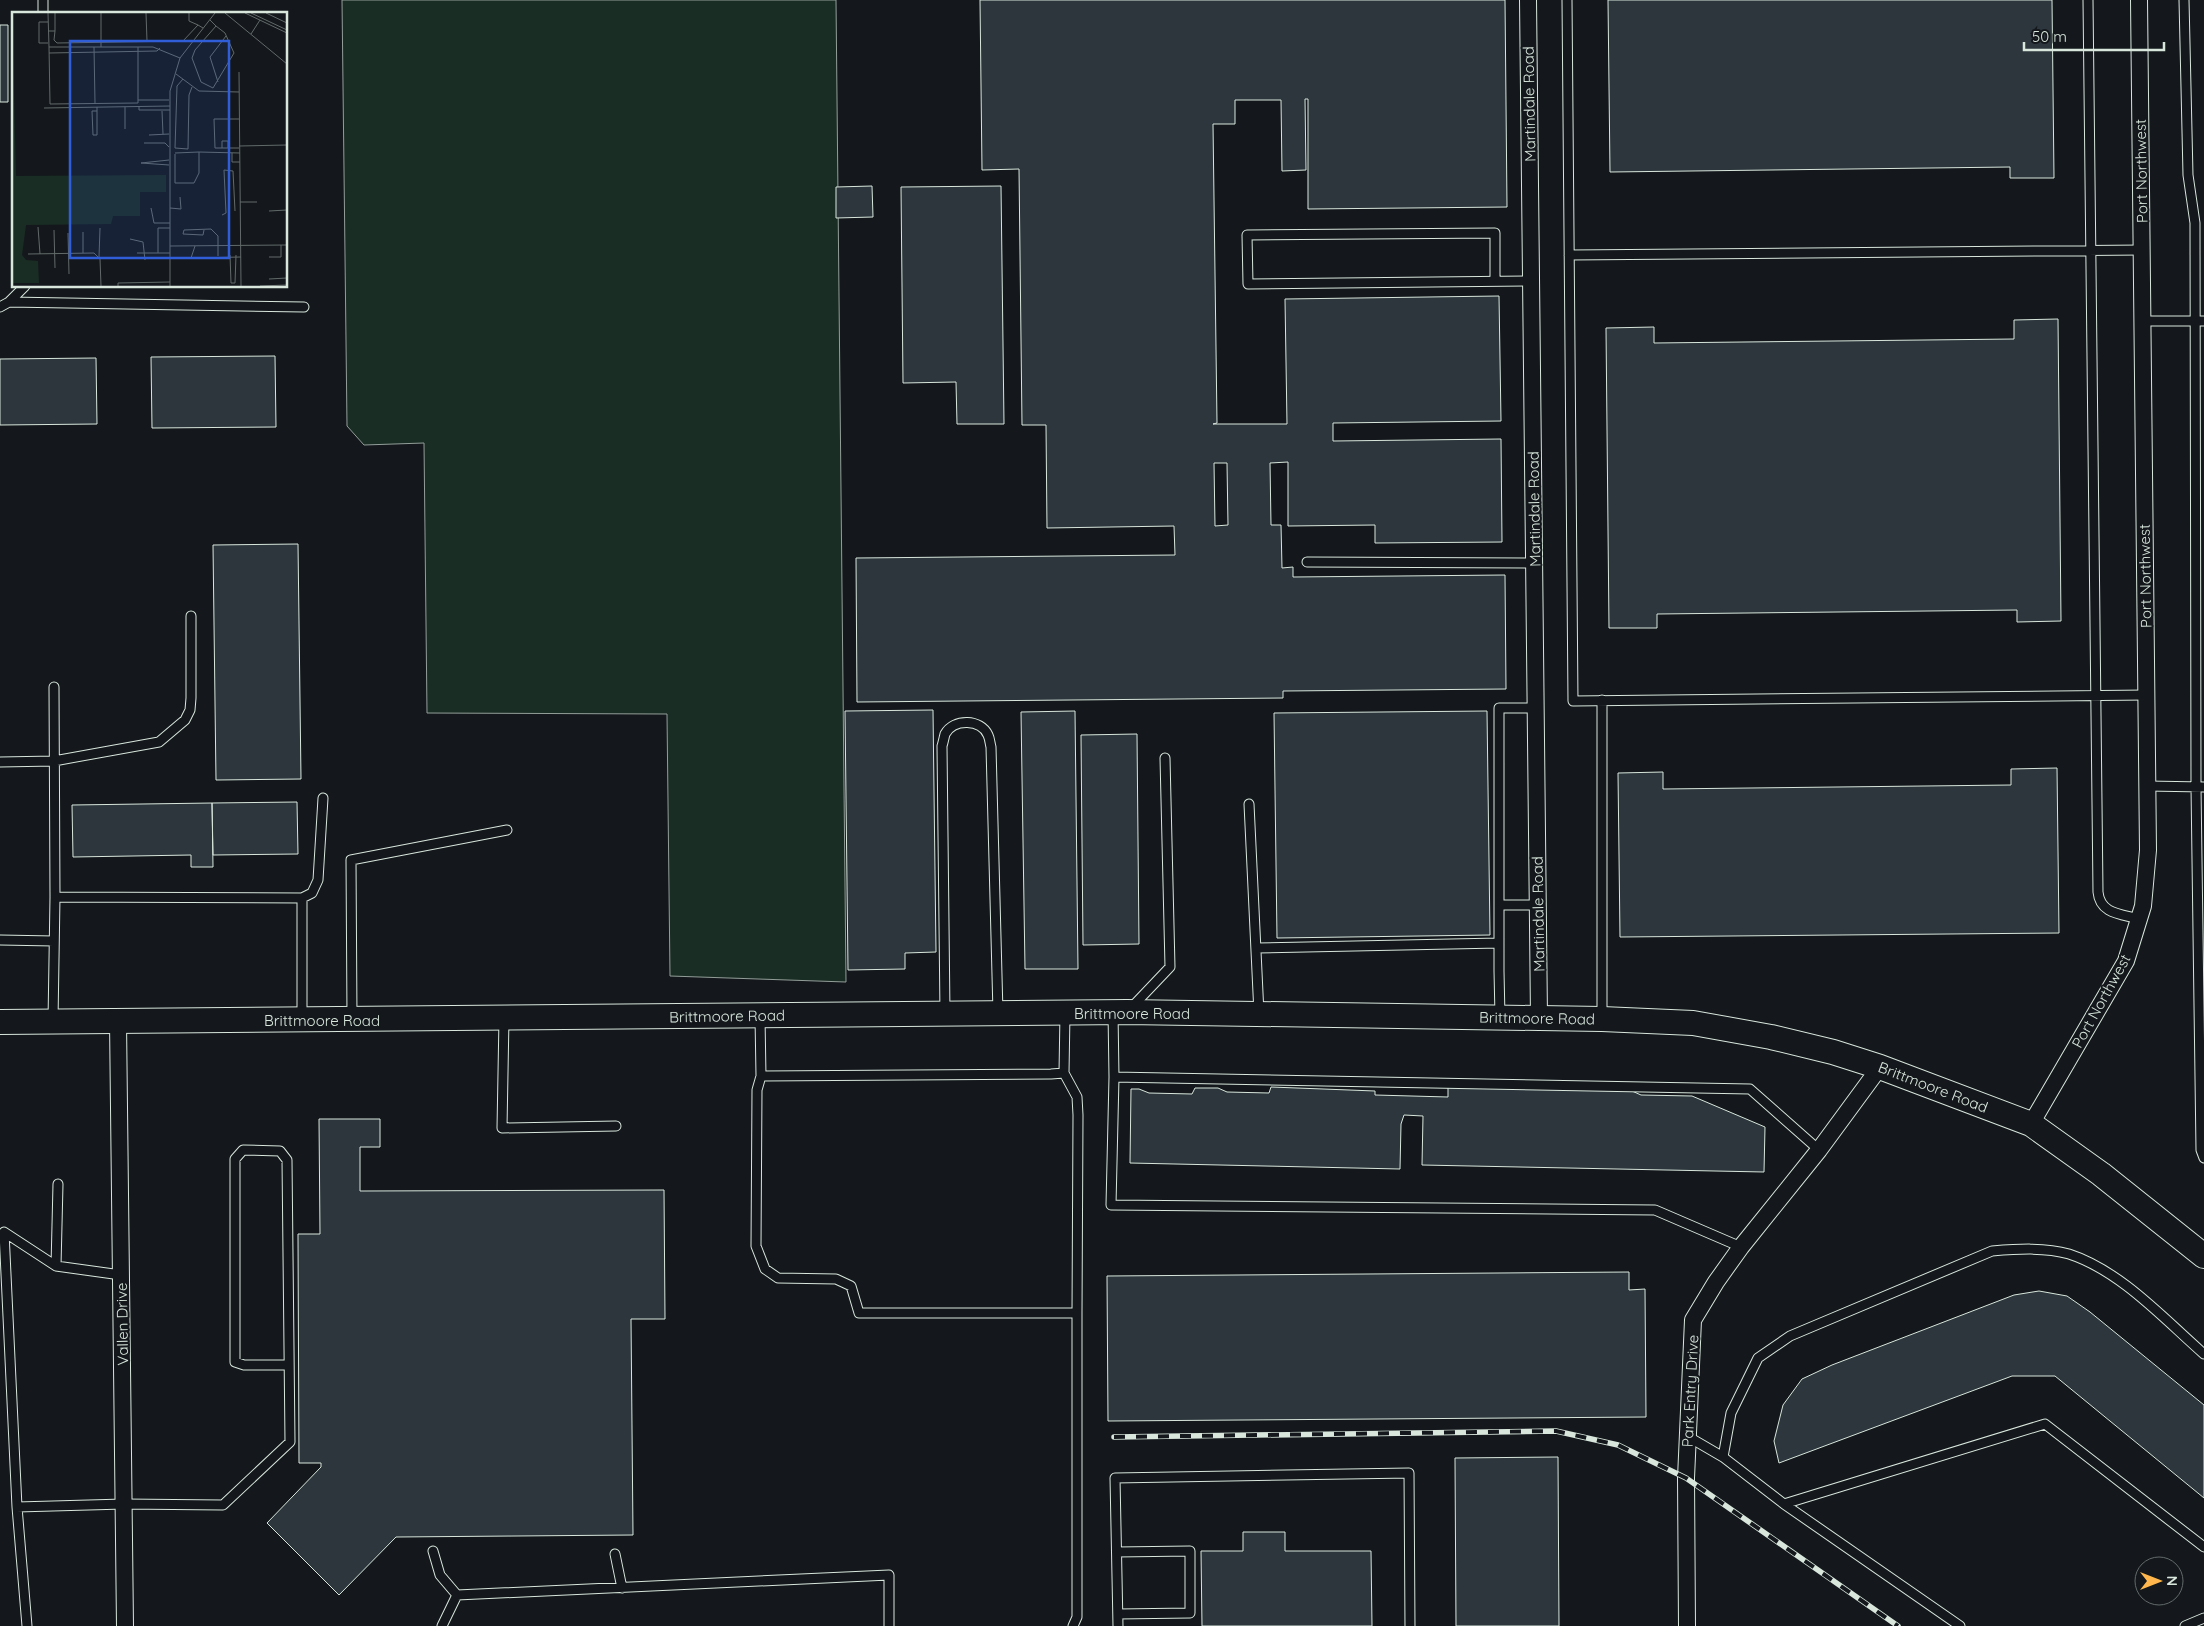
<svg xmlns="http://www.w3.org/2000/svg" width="2204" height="1626" font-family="Quicksand,sans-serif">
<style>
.green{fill:#1a2d24;stroke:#939e99}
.building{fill:#2c363c;stroke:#d8e6dc;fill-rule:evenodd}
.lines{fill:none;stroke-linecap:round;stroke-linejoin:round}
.service-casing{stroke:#d8e6dc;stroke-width:11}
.minor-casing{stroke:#d8e6dc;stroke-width:18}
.secondary-casing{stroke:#d8e6dc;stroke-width:26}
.service{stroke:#14181c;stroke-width:9}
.minor{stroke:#14181c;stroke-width:16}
.secondary{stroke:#14181c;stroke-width:24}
.rail-casing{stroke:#d8e6dc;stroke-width:5.5}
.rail{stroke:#14181c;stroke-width:4;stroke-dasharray:11;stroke-linecap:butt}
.labels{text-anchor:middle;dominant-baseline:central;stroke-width:4;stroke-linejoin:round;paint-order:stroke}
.street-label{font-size:15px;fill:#d8e6dc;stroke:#14181c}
.inset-road{fill:none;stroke:#626a69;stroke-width:1}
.view{fill:#305dd8;fill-opacity:0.15;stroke:#305dd8;stroke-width:2.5}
.inset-edge{fill:none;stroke:#d8e6dc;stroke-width:2.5}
</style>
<rect width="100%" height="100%" fill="#14181c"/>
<!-- green -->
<path class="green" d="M342 0H836L846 982 670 976 667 714 427 713 424 443 364 445 347 426Z"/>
<!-- building -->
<path class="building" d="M980 0H1505L1507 207 1308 209V99H1305L1306 170 1282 171 1281 100H1235V124H1213L1217 423 1213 424H1287L1285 299 1499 296 1501 421 1333 423V441L1501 439 1502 542 1375 543V525L1288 526V462L1270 463 1271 525H1281L1282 568 1293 567V577L1505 575 1506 689 1283 691V698L857 702 856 558 1175 555 1174 526 1047 528 1046 425H1022L1019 169 982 170ZM1214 463H1227L1228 525 1215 526Z
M1608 0H2052L2054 178H2010V167L1610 172Z
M0 25H8V102H0Z
M872 186 873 217 836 218V187Z
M1001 186 1004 424H957L956 382 903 383 901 187Z
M2058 319 2061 621 2017 622V610L1657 614V628H1609L1606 328 1654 327V343L2014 339V320Z
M275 356 276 427 152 428 151 357Z
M96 358 97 424 0 425V359Z
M298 544 301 779 216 780 213 545Z
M933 710 936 952 905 953V969L848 970 845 711Z
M1075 711 1078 969H1025L1021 712Z
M1487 711 1490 935 1277 938 1274 713Z
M1137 734 1139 944 1083 945 1081 735Z
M2057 768 2059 933 1620 937 1618 773 1663 772V789L2011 785V769Z
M297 802 298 854 213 855 212 803Z
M212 803 213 867H191V855L73 857 72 805Z
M1271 1087 1375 1091V1095L1448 1097V1087L1632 1091 1641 1095 1692 1096 1765 1127 1764 1172 1422 1165 1423 1116 1404 1115 1401 1124 1400 1169 1130 1163 1131 1089H1139L1149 1093 1192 1094 1195 1088H1218L1227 1092 1269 1093Z
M319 1119H380V1147H360V1191L664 1190 665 1319H631L633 1535 396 1537 339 1595 267 1523 321 1467V1463H299L298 1234H320Z
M1629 1272V1290L1645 1289 1646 1417 1108 1421 1107 1276Z
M2039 1291 2067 1296 2090 1312 2204 1405V1498L2055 1376H2012L1779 1463 1774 1441 1783 1405 1802 1379 1832 1365 2014 1295Z
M1558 1457 1559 1626H1456L1455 1458Z
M1243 1532H1285V1551H1371L1372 1626H1202L1201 1551H1243Z"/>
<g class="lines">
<!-- service casing -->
<g class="service-casing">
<path id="service" d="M43 0V14
M1567 0 1573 701 2146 695
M2088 0 2098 892C2100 914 2121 914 2139 919
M2184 0 2188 175 2195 223 2196 787 2201 1150 2204 1158
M1569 255 2142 250
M1495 281V233L1247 235 1248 284 1531 281
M9 302 304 307
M0 307 9 302 25 286
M2143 321H2204
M1307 562 1534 563
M54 687 55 897
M1602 700V1018
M0 762 54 761 159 742 185 720 190 710 191 698V616
M2147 786 2204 787
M1249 804 1259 1014
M302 898 312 893 318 880 323 798
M1499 905H1538
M0 940 54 941
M1257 948 1499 943
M1131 1008 1170 967 1165 758
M1113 1012 1114 1077
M945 1013 942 746C943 743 944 738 945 734 954 718 981 719 988 735 990 739 990 744 991 747L998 1013
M352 1017 351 860 507 830
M760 1017 761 1076 1051 1074 1064 1073 1065 1013
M1500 1017 1499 971V708H1536
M504 1018 502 1128 616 1126
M53 1021 55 897 302 898V1018
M761 1076 757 1090 756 1246 765 1269 778 1278 836 1279 851 1286 859 1313H1077L1078 1115 1077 1097 1064 1073
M1741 1247 1655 1210 1111 1205 1114 1077 1750 1089 1819 1150
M56 1266 58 1184
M1687 1436 1723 1457
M1784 1504 2045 1424 2204 1547
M17 1507 124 1504 223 1505 290 1442 287 1160 280 1151 243 1150 235 1159V1362L244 1365H288
M433 1551 440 1575 457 1595 889 1575V1626
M1117 1552 1190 1551V1613L1118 1614
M615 1554 622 1588
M27 1626 17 1507 4 1232 56 1266 121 1275
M442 1626 457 1595
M1073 1626 1077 1617V1313
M1118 1626 1115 1478 1409 1473 1410 1626
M1960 1626 1784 1504 1723 1457 1731 1413 1758 1358 1790 1336 1992 1251C2017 1249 2045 1247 2069 1254 2121 1271 2164 1319 2204 1354
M2185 1626 2204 1618"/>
</g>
<!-- minor casing -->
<g class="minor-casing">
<path id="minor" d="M1528 0 1539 1018
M118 1021 125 1626
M2031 1124 2126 961 2143 906 2148 850 2139 0
M1687 1626 1686 1478 1693 1320 1716 1282 1741 1247 1819 1150 1880 1067"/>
</g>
<!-- secondary casing -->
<g class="secondary-casing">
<path id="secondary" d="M0 1022 1127 1012 1602 1019 1693 1023 1771 1037 1833 1052 1880 1067 2031 1124 2101 1174 2204 1256"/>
</g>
<!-- service -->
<use href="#service" class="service"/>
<!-- minor -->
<use href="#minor" class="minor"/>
<!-- secondary -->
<use href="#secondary" class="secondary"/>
<!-- rail casing -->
<g class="rail-casing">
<path id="rail" d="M1114 1437 1556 1431 1618 1445 1686 1478 1898 1626"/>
</g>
<!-- rail -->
<use href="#rail" class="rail"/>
</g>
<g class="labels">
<!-- street labels -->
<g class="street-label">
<text transform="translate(1529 104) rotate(-91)">Martindale Road</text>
<text transform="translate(2141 171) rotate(-91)">Port Northwest</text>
<text transform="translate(1534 509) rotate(-91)">Martindale Road</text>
<text transform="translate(2145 576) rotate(-91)">Port Northwest</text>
<text transform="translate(1538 914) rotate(-91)">Martindale Road</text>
<text transform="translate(2101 1001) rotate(-61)">Port Northwest</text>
<text x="1132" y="1013">Brittmoore Road</text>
<text transform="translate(727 1016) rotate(-1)">Brittmoore Road</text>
<text transform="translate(1537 1018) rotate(1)">Brittmoore Road</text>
<text x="322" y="1020">Brittmoore Road</text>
<text transform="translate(1933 1087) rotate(21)">Brittmoore Road</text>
<text transform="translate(122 1324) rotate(-91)">Vallen Drive</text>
<text transform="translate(1690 1391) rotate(-87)">Park Entry Drive</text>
</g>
</g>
<!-- overview -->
<g transform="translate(12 12)">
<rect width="275" height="275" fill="#14181c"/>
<path d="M0 1 4 164 154 163V180H128V204H101L99 212 14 213 10 243 14 248 26 249 27 271H0Z" fill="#1a2d24"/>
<path class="inset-road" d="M36 1 37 35H141L168 46M89 1V35M134 1 135 29M177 1V9L186 13M213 1 275 52M233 1 275 21M239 1 275 18M254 1 275 11M198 8 204 14 213 21 222 41 201 76 189 70 180 46 183 38 204 14M36 10H27V31H36M36 19H43V1M43 19 42 28 45 31 171 29 186 13 191 16M239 22 248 8M37 35 38 92 126 91V35M82 35 83 91M37 41 145 39 148 36M227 60 229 274M164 62 187 79 227 80M171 67 165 74 163 136 176 137 177 83 180 75M206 70 198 45 214 24M126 88H157M85 95V123H81L80 99H85M127 95V98H158M32 96 158 94M150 99 151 122M227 107H202L203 136H227M113 117V95M137 123 157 122M132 131H153L157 135M227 134 275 133M210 136V129H216V136M187 140 228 141M163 141 187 140V161L182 171H163M220 141V150H228M163 142V171M157 148 129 151 157 153M228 190H245M139 196 142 211H158M158 196 169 197 168 185M257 199 275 198M210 203 214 201 212 158 221 159 223 199M26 215 28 242M158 216H146V241H158M42 218 43 256M192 218 191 223 171 222 172 218 199 217 206 224V244M71 220V241M56 221 57 262M118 227 131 230 133 248M158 234 275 233M183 234 179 246 229 245M125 241H146M16 242 82 241 88 247 89 274M218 243 219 271H223L224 243M87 245 88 216M257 245H269V233M257 267 275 266M106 274V271L158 270M158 274V79L168 46 203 1M248 274 275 273"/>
<path class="view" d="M58 29H217V246H58Z"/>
<rect width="275" height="275" class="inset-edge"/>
</g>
<!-- north arrow -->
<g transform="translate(2159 1581) rotate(90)"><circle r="24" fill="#14181c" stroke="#626a69"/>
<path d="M0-4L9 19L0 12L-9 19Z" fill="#ffb74d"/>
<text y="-8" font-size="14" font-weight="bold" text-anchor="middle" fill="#d8e6dc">N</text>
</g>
<!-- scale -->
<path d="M2024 42v8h140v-8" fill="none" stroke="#d8e6dc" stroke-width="2.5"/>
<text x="2032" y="42" font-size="15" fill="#d8e6dc" stroke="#14181c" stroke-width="4" paint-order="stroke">50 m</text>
</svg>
